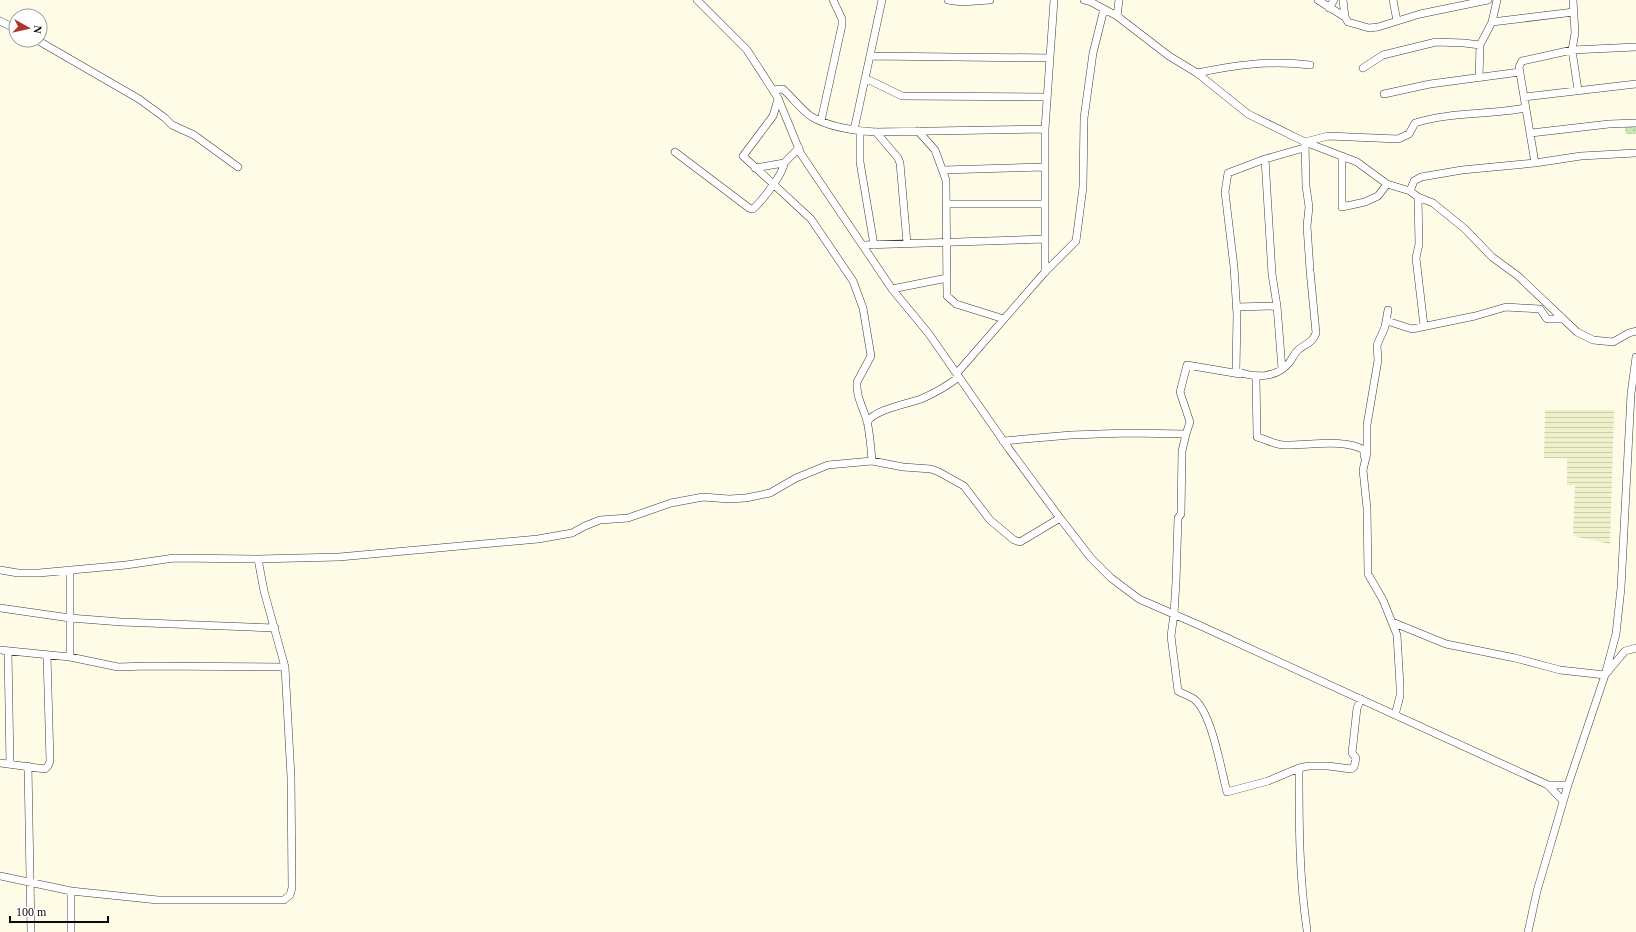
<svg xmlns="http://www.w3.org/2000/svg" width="1636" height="932" font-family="'Times New Roman',serif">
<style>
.farmland{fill:url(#farmland-rules)}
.grass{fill:url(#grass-dots)}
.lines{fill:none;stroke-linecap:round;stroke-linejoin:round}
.street-casing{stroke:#3c3c3c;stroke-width:8}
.street{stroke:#fff;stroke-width:7}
</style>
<defs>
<pattern id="farmland-rules" width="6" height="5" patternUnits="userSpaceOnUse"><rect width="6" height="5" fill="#f0f1ca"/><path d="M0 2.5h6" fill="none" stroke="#cccdac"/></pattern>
<pattern id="grass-dots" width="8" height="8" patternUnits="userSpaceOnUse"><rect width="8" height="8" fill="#c8e5b4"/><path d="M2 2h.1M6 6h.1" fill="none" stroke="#aac399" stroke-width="1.8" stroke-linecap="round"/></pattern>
</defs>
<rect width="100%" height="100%" fill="#fefce7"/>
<!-- farmland -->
<path class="farmland" d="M1545 410H1614L1610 544 1573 536 1575 485 1567 486V458H1544Z"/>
<!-- grass -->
<path class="grass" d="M1636 126V134H1626L1625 127Z"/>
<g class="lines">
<!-- street casing -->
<g class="street-casing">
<path id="street" d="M697 0 747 50 778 98 801 154 892 289 929 334 1009 449 1060 518 1091 558 1111 578 1139 599 1201 626 1548 785 1563 801
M948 0 962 2 990 0
M1084 0 1091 2 1117 16 1169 56 1197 73 1248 114 1305 142 1357 162 1387 184 1410 191 1418 197 1433 203 1465 229 1492 257 1518 276 1577 332 1593 340 1613 342 1629 333 1636 331
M1318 0 1345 17
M1343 0 1345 17 1348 22 1369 28 1378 27 1420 14 1488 0
M1393 0 1397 21
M1573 0 1575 33 1572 50 1578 90
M1329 8 1334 0
M1117 16 1119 0
M0 21 16 29
M1492 22 1574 12
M37 40 139 99 165 118 172 125 194 135 238 167
M870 56 1050 58
M1363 68 1383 55 1436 42 1464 43 1480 45
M1197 73C1235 65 1271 60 1310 65
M865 78 902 96 1047 97
M1479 78 1480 45 1492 22 1497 0
M773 90 783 89C793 98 801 110 812 117 829 127 857 131 876 132L1045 129
M1384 94 1430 84 1520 72
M1524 97 1636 84
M778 99 773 116 743 156 811 219 853 281 863 308 871 356 857 382C856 397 863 407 867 421 870 434 871 448 872 461
M821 121 842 25V19L833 0
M854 130 882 0
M860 131V162L874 245
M918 131 935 150 946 180 947 296 956 304 1004 319
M876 132 898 158 900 163 907 243
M1531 133 1609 124 1636 123
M1305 142 1328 136 1398 139 1409 134 1415 123C1449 112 1489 115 1525 108
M1304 148 1265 159 1228 173 1225 192 1234 267 1237 315 1236 371C1254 378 1275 379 1289 363 1292 359 1294 354 1298 350 1305 344 1313 343 1316 333L1310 270 1307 226 1309 207 1306 186 1305 142
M675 152 749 208 753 209C761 202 784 173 784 163
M1342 156V207L1365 202 1378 196 1387 184
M1265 159 1272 274 1277 306 1282 369
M1535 163 1519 67 1522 61 1572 50 1636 47
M755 168 784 163 799 148
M943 170 1045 167
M1410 191 1414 181 1421 177 1462 170 1535 163 1581 156 1636 153
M1418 197 1419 244 1416 258 1424 326
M946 204H1045
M864 245 1045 239
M1045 272V129L1054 0
M892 289 947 278
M1236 307 1277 306
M1388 310 1385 327 1377 345 1378 360 1367 425V453L1363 470 1367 508 1368 574 1383 600 1397 635 1400 686V696L1395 715
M1387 321 1412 329 1475 316 1506 307 1540 309 1547 319H1562
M957 373 1045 272 1076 241 1083 187 1084 118 1093 53 1104 9
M1256 377 1257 437C1266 439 1275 445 1284 445 1307 446 1344 438 1364 450V456
M867 422C876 409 907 404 921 399 935 393 947 386 959 377
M1186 434 1182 451 1181 514 1178 518 1176 582 1174 614 1171 636 1178 691C1183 694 1190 696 1194 699 1212 713 1221 770 1227 792L1268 781 1299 768 1309 766H1328L1351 769 1354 767 1356 758 1352 753 1357 708 1361 699
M1003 441 1071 435 1128 433 1186 434 1190 422 1180 392 1187 365 1240 374
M0 570 18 573H39L126 565 174 558 258 559 339 557 538 539 572 533 585 526 600 520 628 518 671 503 703 497 729 499 746 498 770 493 796 478 828 465 872 461 903 467 931 469 939 472 964 486 990 520 1014 540 1020 542 1060 518
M0 608 70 618 121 622 275 628
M1392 622 1446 644 1515 658 1560 670 1605 675 1625 651 1636 648
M0 650 70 657 118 667 147 666 285 667
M8 651 10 764
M70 657V570
M0 763 45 769 48 766 50 761 47 655
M28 766 31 932
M1299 768C1299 822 1299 877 1307 930
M1548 785H1568
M0 876 71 891 158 900H284L290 895 292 888 291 777 285 667 264 591 258 559
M71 932V891
M1528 932 1537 891 1568 785 1605 675 1616 634 1621 588 1631 394 1636 357"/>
</g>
<!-- street -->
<use href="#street" class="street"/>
</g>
<!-- north arrow -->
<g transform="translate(28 28) rotate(98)"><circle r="19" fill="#ffffff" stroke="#9d9d9d"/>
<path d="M0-3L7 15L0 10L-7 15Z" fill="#af342b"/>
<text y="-6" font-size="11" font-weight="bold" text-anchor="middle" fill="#090909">N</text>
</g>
<!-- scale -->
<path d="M10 916v6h98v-6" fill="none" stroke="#090909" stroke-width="2"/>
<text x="16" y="916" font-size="12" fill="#090909" stroke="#ffffff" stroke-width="3" paint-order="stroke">100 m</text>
</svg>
